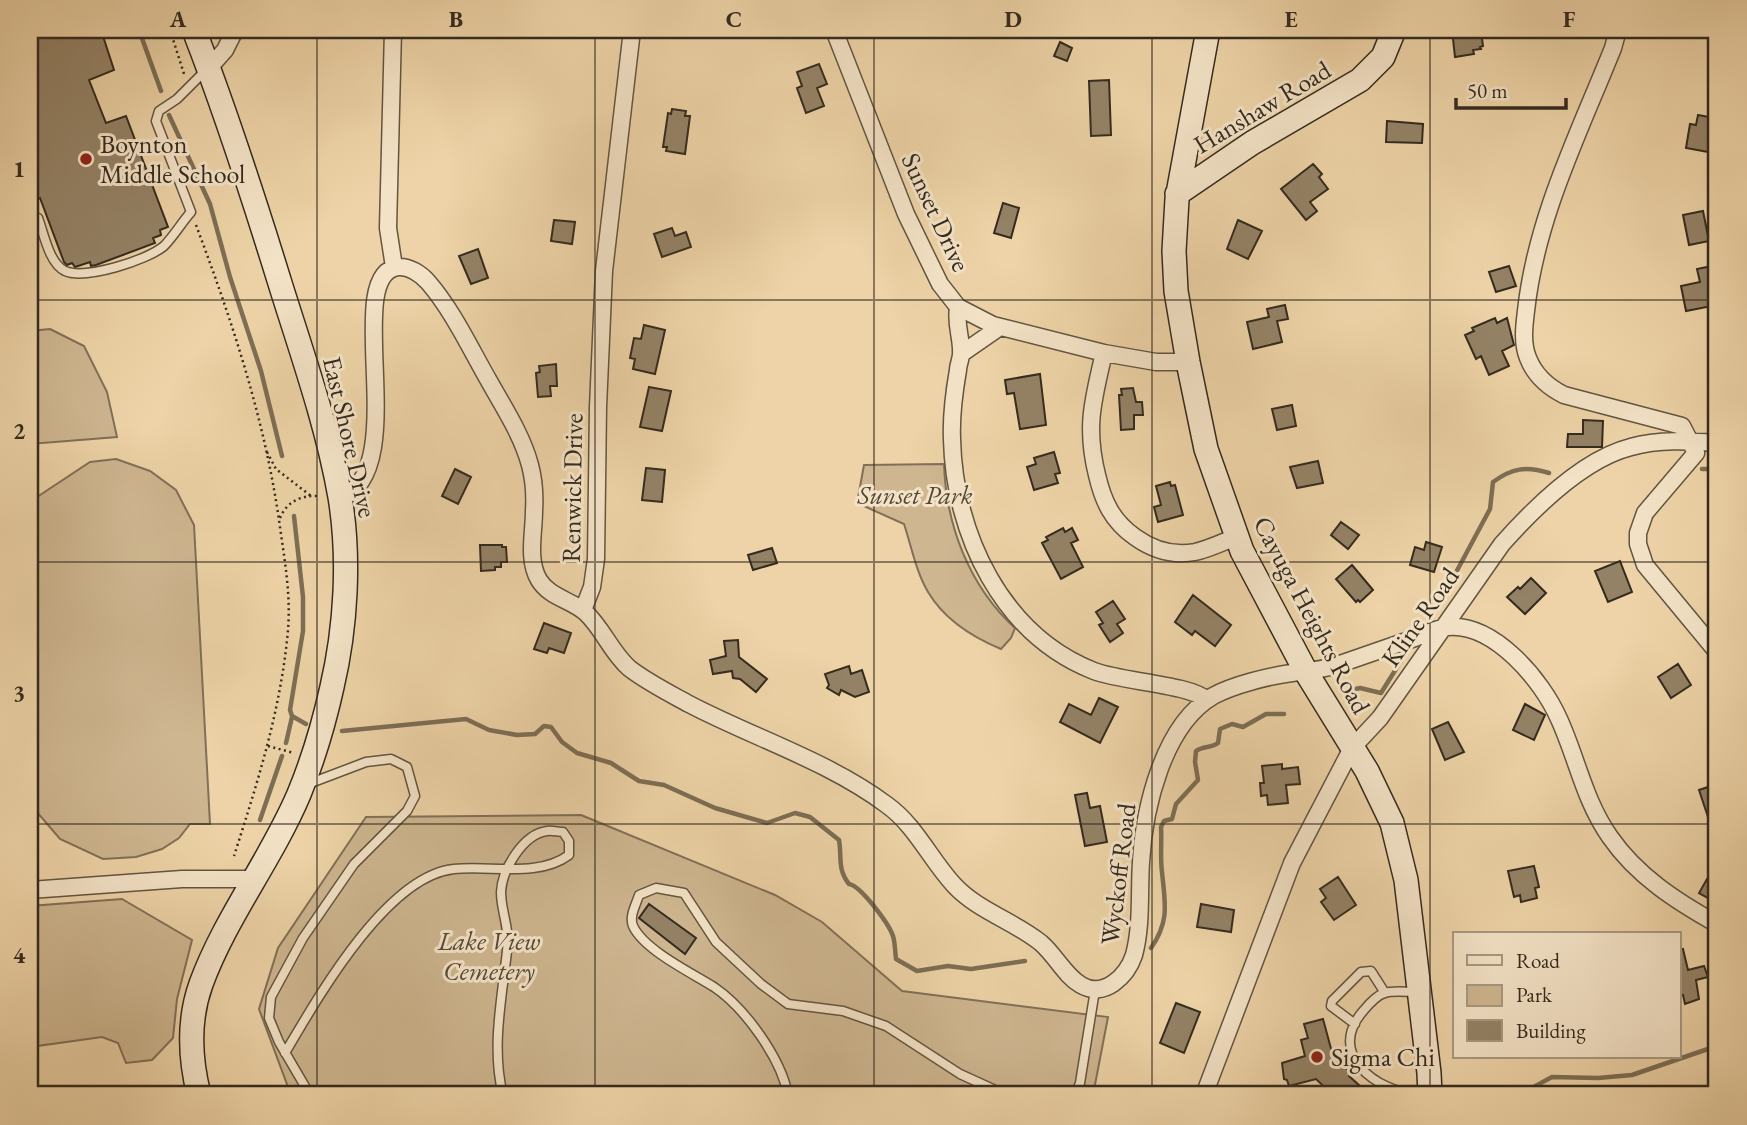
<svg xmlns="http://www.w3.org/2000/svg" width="1747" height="1125" font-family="'EB Garamond',serif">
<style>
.green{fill:#ceb690;stroke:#817058;stroke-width:2}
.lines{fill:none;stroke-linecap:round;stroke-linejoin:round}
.stream{stroke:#7d6e55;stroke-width:4.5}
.building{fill:#948266;stroke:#342b1f;stroke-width:2}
.lane-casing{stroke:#625541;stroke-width:11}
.street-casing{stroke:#625541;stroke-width:19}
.secondary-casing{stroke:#342b1f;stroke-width:26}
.path{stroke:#342b1f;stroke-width:2.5;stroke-dasharray:2 3.5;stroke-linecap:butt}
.lane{stroke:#f3e2c6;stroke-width:8}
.street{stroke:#f3e2c6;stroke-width:16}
.secondary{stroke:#f3e2c6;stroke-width:23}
.grid{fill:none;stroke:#342b1f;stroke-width:2;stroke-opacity:0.55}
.poi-dot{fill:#8f2418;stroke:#f3e2c6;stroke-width:2.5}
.labels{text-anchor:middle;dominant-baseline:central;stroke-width:6;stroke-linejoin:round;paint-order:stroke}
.street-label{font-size:26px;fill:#342b1f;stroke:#f3e2c6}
.poi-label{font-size:26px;fill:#342b1f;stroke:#f3e2c6;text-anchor:start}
.park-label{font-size:26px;font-style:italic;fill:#534736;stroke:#f3e2c6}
.neatline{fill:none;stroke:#342b1f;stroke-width:2.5}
.grid-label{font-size:23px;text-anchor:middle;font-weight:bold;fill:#342b1f}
</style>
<rect width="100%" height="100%" fill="#edd3a7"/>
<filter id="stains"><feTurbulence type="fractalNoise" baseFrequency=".00286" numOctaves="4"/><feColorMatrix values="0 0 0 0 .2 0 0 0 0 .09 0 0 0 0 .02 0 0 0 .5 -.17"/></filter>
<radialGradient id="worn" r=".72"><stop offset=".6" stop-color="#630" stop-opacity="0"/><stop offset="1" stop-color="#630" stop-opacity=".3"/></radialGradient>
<!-- green -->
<path class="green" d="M50 329 84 346 107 392 117 437 30 444V331Z
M116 459 150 471 176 490 194 525 210 824H190L179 838 162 849 136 857 103 859 60 839 36 811 30 789V497H37L90 462Z
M944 464C946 525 969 586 1015 628L1011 638 1001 649C972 637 944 619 928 592 916 572 911 545 904 524L857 503 864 465Z
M581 815 775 895 822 922 902 991 1108 1017 1093 1095H291L259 1009 278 948 366 817Z
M122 899 192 940 177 999 173 1038 152 1060 126 1063 118 1043 102 1037 30 1047V906Z"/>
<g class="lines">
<!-- stream -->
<path class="stream" d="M139 30 161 91
M169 115 210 204 230 277 261 371 282 456
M1702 469H1717
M294 516 303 597V631L290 710 292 716 306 724
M1445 593 1490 509 1493 482C1512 468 1526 466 1549 473
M1342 692 1360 688 1381 693 1401 661
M342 731 466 719 489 730 517 735 535 734 544 726 551 727 562 742 577 753 611 763 639 781 664 785 715 808 767 823 795 813 810 817 839 840C842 857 837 869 849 884 861 886 889 924 893 936 895 942 895 951 896 959L917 971 948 966 971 969 1025 961
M286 743 292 717
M260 820 282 756
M1151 948C1170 921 1165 903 1162 872 1160 857 1162 842 1161 827L1164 821 1172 819 1176 804 1198 780 1195 762 1196 751C1203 746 1212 748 1218 743L1220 729 1232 724 1243 727 1266 714H1284
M1519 1095 1552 1077 1598 1078 1632 1075 1708 1049 1717 1052"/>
</g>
<!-- building -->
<path class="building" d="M30 30H101L114 70 89 80 106 123 126 116 168 227 160 230 161 235 153 238 155 243 96 265 91 266 90 262 75 267 72 263 67 265 64 262 40 198 30 202Z
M1452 30H1471V33L1481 31 1483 46 1480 47 1481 49 1473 50 1474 54 1455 57Z
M1060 42 1072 48 1067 61 1054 56Z
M819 64 827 84 817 88 824 106 806 113 797 88 802 86 797 72Z
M1109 80 1111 135 1091 136 1089 81Z
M672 109 686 111 685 116H690L685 154 666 151 667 147H663L668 113 671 114Z
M1698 115 1715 118 1714 128H1717V134L1714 153 1686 148 1690 124 1696 125Z
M1387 121 1423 124 1422 143 1386 142Z
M1313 164 1322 174 1319 177 1328 189 1310 202 1317 211 1306 220 1281 189Z
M1003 203 1019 208 1011 238 994 233Z
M1703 211 1709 241 1689 245 1683 215Z
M554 220 575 222 572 244 551 241Z
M1238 220 1262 231 1248 259 1227 249Z
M672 228 675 236 686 232 691 247 662 257 654 234Z
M478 249 488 278 471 284 459 256Z
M1509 266 1516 286 1496 292 1489 272Z
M1712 266 1715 284H1717V305L1686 311 1681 286 1700 282 1697 269Z
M1285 305 1288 319 1277 321 1282 342 1253 349 1247 322 1269 317 1267 309Z
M1495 318 1497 323 1507 318 1514 345 1502 351 1509 366 1489 375 1481 356 1476 359 1465 335 1474 331 1472 328Z
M644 325 665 330 655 374 633 369 635 359 630 358 634 338 641 339Z
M556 364 557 386H550L551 396 538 397 536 373 540 372 539 366Z
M1040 374 1046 425 1020 429 1014 393 1007 394 1005 380Z
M649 387 671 391 662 431 640 427Z
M1133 388 1136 402H1142L1143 415H1134V429L1121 430 1119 395H1122L1121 389Z
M1292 405 1296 426 1277 430 1272 409Z
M1583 420 1603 421 1602 447H1567L1568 434H1583Z
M1054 452 1060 473 1055 474 1058 483 1034 490 1027 467 1036 464 1034 458Z
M1318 461 1323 483 1297 488 1290 467Z
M646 468 665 470 662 502 642 500Z
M455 469 471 477 458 504 442 496Z
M1170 482 1171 486 1175 485 1183 515 1158 522 1154 507 1161 505 1156 486Z
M1341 522 1359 535 1348 549 1331 535Z
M1063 528 1065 532 1072 528 1078 540 1071 543 1083 567 1061 579 1042 543 1048 540 1046 537Z
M1426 542 1442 547 1434 572 1410 565 1415 547 1424 550Z
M480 545H502V547H506L507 562H501V567H495V570L481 571Z
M772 548 777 563 753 570 748 555Z
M1620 561 1632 592 1608 602 1595 571Z
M1352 565 1373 590 1360 602 1358 600 1356 602 1336 579Z
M1531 578 1546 593 1525 614 1507 597 1518 587 1520 589Z
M1193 595 1231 625 1215 646 1195 631 1192 635 1175 622Z
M1113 601 1125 619 1117 624 1123 633 1110 642 1099 625 1103 623 1096 612Z
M544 623 571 633 564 653 549 648 547 653 534 649Z
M738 640 739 657 767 679 756 692 740 679 733 678 732 671 713 674 710 660 726 656 724 641Z
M1678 664 1691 685 1671 698 1658 677Z
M849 666 851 674 862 670 869 692 855 697 841 690 839 695 827 688 829 685 825 674Z
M1099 698 1118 707 1100 743 1060 722 1069 704 1091 715Z
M1525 704 1545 715 1534 740 1513 730Z
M1448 722 1464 752 1445 760 1432 729Z
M1282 764V769L1298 767 1300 784 1286 785 1288 803 1268 805 1267 795 1261 796 1260 783H1264L1262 766Z
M1717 784V838H1715L1699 790Z
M1087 793 1090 808 1100 806 1107 842 1085 846 1075 795Z
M1534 866 1539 887 1535 888 1537 898 1521 902 1520 895 1514 897 1508 871Z
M1338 877 1356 905 1334 920 1321 902 1326 898 1320 889Z
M1707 879 1717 884V903L1699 893Z
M649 904 696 938 685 954 639 918Z
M1201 904 1234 910 1231 932 1197 927Z
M1683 949 1688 970 1704 966 1708 977 1696 980 1699 999 1685 1004 1683 995 1679 996V950Z
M1176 1003 1200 1012 1184 1053 1160 1043Z
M1323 1019 1333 1056 1351 1073 1349 1076 1370 1095H1333L1316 1079 1289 1086 1287 1080 1284 1079 1282 1063 1305 1056 1301 1040 1308 1038 1304 1024Z"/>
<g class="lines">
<!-- lane casing -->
<g class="lane-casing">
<path id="lane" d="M30 221 38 218C44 234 49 263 65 271 85 280 148 260 164 246 174 236 182 222 191 212L156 121 159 111 177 99 207 69
M308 784 366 762 391 759 407 767 415 796 407 811 354 864 303 938 271 997 269 1018 279 1042 310 1095
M1416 992C1407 992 1393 990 1384 993 1376 996 1369 1004 1364 1010 1325 1054 1376 1091 1418 1095
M1355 1024 1331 1006 1332 1001 1361 972 1371 971 1385 993
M285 1053C317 999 386 876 454 869 491 865 538 878 569 855V841L563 832C558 832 552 830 547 831 523 834 502 870 501 892 501 912 510 927 507 951 502 998 491 1048 503 1095
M788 1095C781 1058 745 1008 714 987 692 973 644 950 633 926 629 916 636 905 639 895L656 888 684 893 716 942 761 984 788 1004 843 1011 886 1026 960 1074 1006 1095
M1075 1095 1080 1083 1095 990"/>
</g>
<!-- street casing -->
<g class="street-casing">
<path id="street" d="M393 30 388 228 394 267
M834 30 906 214 940 284 958 307 993 325 1104 353 1156 362H1188
M1618 30 1613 48C1579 133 1536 218 1526 311 1524 327 1522 343 1528 358 1535 376 1548 387 1564 395L1682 426 1696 453 1645 513 1638 533V544L1645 565 1717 652
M209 68 225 50 235 30
M958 307C955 325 962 338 961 354 961 359 958 365 958 370 954 393 951 416 952 439 954 534 1002 635 1094 671 1123 682 1189 684 1207 700
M1104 353C1093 400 1085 427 1097 475 1103 501 1112 521 1135 537 1153 550 1173 556 1195 552 1209 549 1223 542 1236 537
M961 354 1000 327
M340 498C414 472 340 274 398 267 409 266 421 274 428 282 453 311 470 348 489 381 504 408 522 435 530 465 534 480 535 495 534 511 534 533 527 560 539 580 550 598 572 600 586 613 603 629 611 652 629 668 647 682 669 693 689 704 754 738 828 761 887 805 916 826 930 859 954 885 978 911 1014 921 1041 943 1056 956 1065 976 1081 985 1104 999 1127 976 1134 955 1142 925 1139 893 1141 862 1144 809 1163 725 1213 696 1233 685 1269 676 1292 673 1308 671 1322 670 1337 665 1363 656 1389 647 1415 638 1425 634 1437 628 1448 627 1494 623 1542 680 1559 719 1577 758 1584 800 1610 837 1637 876 1676 901 1717 924
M583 610 592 587 596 559 598 407 604 271 632 30
M30 890 182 879H255
M1204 1095 1292 863 1352 748 1380 718 1502 544C1534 508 1583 459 1631 447 1659 439 1689 441 1717 443"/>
</g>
<!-- secondary casing -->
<g class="secondary-casing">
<path id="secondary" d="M194 30C226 112 253 196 279 280 301 351 327 423 340 497 350 558 346 627 332 687 324 723 313 760 299 794 271 860 225 918 201 984 188 1020 190 1059 199 1095
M1208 30 1177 199 1174 251 1176 291 1188 362 1206 449 1242 551 1306 672 1367 771 1392 823 1406 880 1429 1073 1430 1095
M1177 194 1252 143 1360 80 1383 57 1394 30"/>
</g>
<!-- path -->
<path class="path" d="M170 30 185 77
M196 225C232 321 264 417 279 520 284 557 291 593 288 630 281 709 258 781 234 856
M267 452 276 469 311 496
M280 518C287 501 302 495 319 496
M268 746 294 753"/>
<!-- lane -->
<use href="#lane" class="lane"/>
<!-- street -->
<use href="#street" class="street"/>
<!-- secondary -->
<use href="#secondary" class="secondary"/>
</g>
<!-- grid -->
<path class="grid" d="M317 30V1095M595 30V1095M874 30V1095M1152 30V1095M1430 30V1095M30 300H1717M30 562H1717M30 824H1717"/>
<!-- markers -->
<g class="poi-dot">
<circle cx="86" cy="159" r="7"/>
<circle cx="1317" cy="1057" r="7"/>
</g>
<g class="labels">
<!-- street labels -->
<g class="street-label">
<text transform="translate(1262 107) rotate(-31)">Hanshaw Road</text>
<text transform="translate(936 212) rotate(65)">Sunset Drive</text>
<text transform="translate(350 437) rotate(77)">East Shore Drive</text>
<text transform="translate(572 488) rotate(-89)">Renwick Drive</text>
<text transform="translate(1312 615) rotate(62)">Cayuga Heights Road</text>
<text transform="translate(1420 617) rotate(-55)">Kline Road</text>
<text transform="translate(1118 874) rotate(-83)">Wyckoff Road</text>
</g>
<!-- poi labels -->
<g class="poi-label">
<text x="100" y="144">Boynton<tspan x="100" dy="30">Middle School</tspan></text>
<text x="1331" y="1057">Sigma Chi</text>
</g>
<!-- park labels -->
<g class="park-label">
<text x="915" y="495">Sunset Park</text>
<text x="489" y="941">Lake View<tspan x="489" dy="30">Cemetery</tspan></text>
</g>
</g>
<!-- margin -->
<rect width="1747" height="1125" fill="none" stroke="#edd3a7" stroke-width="77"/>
<!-- legend -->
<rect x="1453" y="932" width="228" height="126" fill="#f3e2c6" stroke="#a79983" stroke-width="2"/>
<rect x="1467" y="955" width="35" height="10" fill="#f3e2c6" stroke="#a79983" stroke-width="2"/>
<text x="1516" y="968" font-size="21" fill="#342b1f">Road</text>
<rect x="1467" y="985" width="35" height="21" fill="#ceb690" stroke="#a79983" stroke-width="2"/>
<text x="1516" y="1002" font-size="21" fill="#342b1f">Park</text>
<rect x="1467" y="1020" width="35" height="21" fill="#948266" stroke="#a79983" stroke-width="2"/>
<text x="1516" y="1038" font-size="21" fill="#342b1f">Building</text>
<!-- scale -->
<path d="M1456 98v10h110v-10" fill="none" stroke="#342b1f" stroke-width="3.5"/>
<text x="1467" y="98" font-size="21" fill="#342b1f" stroke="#f3e2c6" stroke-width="5" paint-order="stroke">50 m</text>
<rect x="38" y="38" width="1670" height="1048" class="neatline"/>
<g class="grid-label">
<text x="178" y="27">A</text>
<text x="456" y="27">B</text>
<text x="734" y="27">C</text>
<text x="1013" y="27">D</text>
<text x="1291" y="27">E</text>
<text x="1569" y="27">F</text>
<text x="19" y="177">1</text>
<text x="19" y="439">2</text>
<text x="19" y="701">3</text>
<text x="19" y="963">4</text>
</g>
<rect width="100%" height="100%" filter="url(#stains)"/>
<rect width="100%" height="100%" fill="url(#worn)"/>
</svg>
